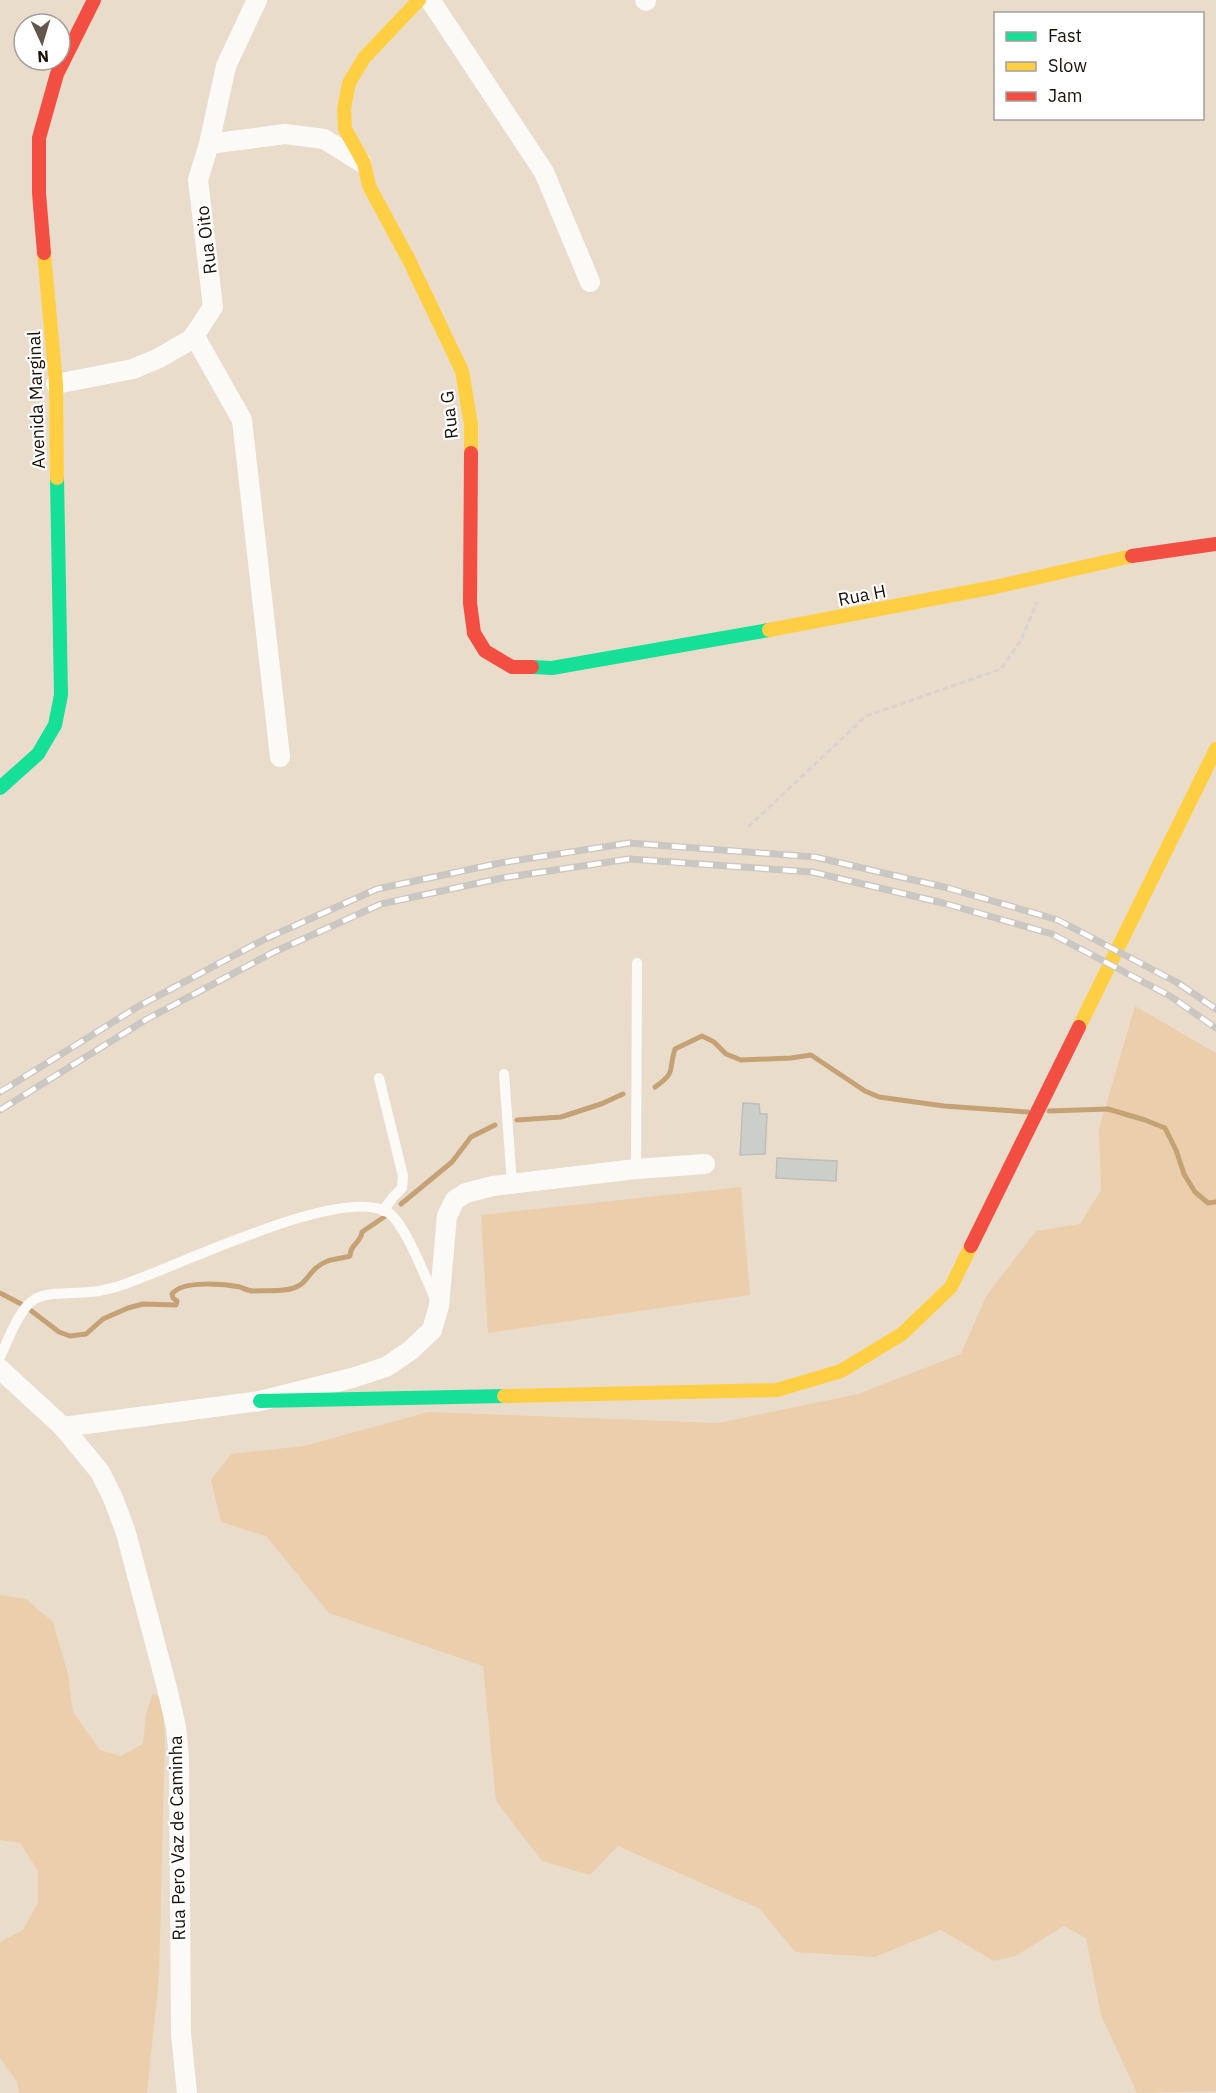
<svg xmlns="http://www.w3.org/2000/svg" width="1216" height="2093" font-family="'IBM Plex Sans',sans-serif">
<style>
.green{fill:#ebceab}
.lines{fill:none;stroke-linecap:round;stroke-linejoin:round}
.stream{stroke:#c4a276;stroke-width:5}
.building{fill:#cccfc9;stroke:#bcbeb8;stroke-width:1.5}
.path{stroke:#d8d4cf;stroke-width:3;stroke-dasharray:6 3;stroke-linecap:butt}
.lane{stroke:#fcfaf7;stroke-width:10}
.street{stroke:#fcfaf7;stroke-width:20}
.fast{stroke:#16e098;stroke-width:14}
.slow{stroke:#ffcf43;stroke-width:14}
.jam{stroke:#f24e42;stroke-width:14}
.rail-casing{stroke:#cac6c2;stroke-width:7}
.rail{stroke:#fff;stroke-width:4.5;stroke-dasharray:14;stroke-linecap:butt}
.labels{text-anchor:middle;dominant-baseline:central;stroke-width:4.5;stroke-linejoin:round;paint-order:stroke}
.street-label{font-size:18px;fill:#191006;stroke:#fff}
</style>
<rect width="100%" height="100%" fill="#eadccb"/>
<!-- green -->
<path class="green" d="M1135 1006 1216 1053V2091L1137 2093 1101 2015 1086 1938 1064 1926 1015 1956 994 1961 941 1930 875 1957 795 1952 760 1909 618 1846 590 1875 542 1861 496 1801 483 1666 329 1613 266 1536 221 1522 211 1480 231 1454 304 1446 428 1412 718 1423 858 1394 961 1354 986 1296 1036 1231 1080 1224 1101 1190 1099 1129Z
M741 1187 750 1295 488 1333 481 1215Z
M0 1595 26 1599 53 1622 68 1674 73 1712 100 1750 121 1756 143 1744 146 1714 153 1693 162 1700 165 1738 159 1978 147 2093H19L17 2082 0 2058V1942L23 1930 38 1903V1871L20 1843 0 1840Z"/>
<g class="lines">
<!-- stream -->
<path class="stream" d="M655 1087C677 1072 668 1070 675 1049L702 1036 714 1042 726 1054 741 1060 791 1058 811 1055 865 1091 879 1097 944 1106 1028 1112
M1049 1111 1108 1109 1145 1120 1165 1128 1176 1150 1184 1174 1195 1192 1208 1203 1216 1202
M517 1120 561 1117 601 1104 623 1094
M401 1204 452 1162 471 1137 495 1125
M0 1293 25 1306 59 1332 70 1336 86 1334 103 1319 128 1308 143 1304 176 1305 177 1301 173 1298 172 1294C182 1280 225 1284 240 1287 245 1289 248 1291 253 1291 268 1290 287 1293 300 1285 306 1281 310 1273 316 1268 327 1258 337 1260 350 1256 350 1244 361 1243 362 1232L384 1217"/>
</g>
<!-- building -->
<path class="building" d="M743 1103 759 1104 760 1114H767L765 1154 740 1155Z
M777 1158 837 1161 836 1181 776 1178Z"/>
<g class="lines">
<!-- path -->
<path class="path" d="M748 827 866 716 1001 669 1021 640 1037 602"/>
<!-- lane -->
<path class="lane" d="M504 1074 512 1184
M379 1078 403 1176 402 1188 393 1197 383 1211
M636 1169 637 963
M0 1357C8 1341 19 1308 35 1299 50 1291 73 1294 89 1292 98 1292 107 1289 116 1287 170 1271 343 1182 389 1213 405 1224 427 1281 436 1301"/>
<!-- street -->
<path class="street" d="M430 0 544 172 590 282
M645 0 646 1
M209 144 285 134 324 139 361 162
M194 335 242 420 280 757
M56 384 133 369 159 358 192 339 213 307 198 180 209 144 226 66 257 0
M0 1369 63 1427 100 1472 113 1498 126 1533 167 1688 176 1727 179 1757 181 2034 187 2093
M63 1427 260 1401 352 1378 386 1367 411 1350 432 1330 439 1306 447 1216 455 1200 466 1193 493 1186 636 1169 705 1164"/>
<!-- fast -->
<path class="fast" d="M532 667 552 668 769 630
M0 788 38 754 55 725 61 695 57 478
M260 1401 504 1396"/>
<!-- slow -->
<path class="slow" d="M419 0 364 58 349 83 344 109 345 129 364 163 369 186 409 260 462 371 471 425V453
M44 253 56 384 57 478
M769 630 995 587 1132 556
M1079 1027 1216 749
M504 1396 777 1390 841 1371 902 1334 951 1287 971 1246"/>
<!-- jam -->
<path class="jam" d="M44 253 39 193V138L57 74 94 0
M471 453 470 603 474 633 485 651 512 667H532
M1132 556 1216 544
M971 1246 1079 1027"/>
<!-- rail casing -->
<g class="rail-casing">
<path id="rail" d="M0 1092 139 1006 265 939 377 889 500 863 629 843 815 857 948 888 1058 920 1178 983 1216 1009
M0 1110 147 1019 272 953 381 904 502 878 629 859 812 872 943 903 1052 934 1170 996 1216 1028"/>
</g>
<!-- rail -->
<use href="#rail" class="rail"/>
</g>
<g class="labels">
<!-- street labels -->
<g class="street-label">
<text transform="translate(206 240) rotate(-97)">Rua Oito</text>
<text transform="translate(36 400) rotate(-92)">Avenida Marginal</text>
<text transform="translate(449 415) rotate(-96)">Rua G</text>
<text transform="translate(862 595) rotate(-11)">Rua H</text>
<text transform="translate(177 1838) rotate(-91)">Rua Pero Vaz de Caminha</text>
</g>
</g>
<!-- legend -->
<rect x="994" y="12" width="210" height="108" fill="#ffffff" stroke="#a39f9b" stroke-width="1.5"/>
<rect x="1006" y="32" width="30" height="9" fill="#16e098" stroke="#a39f9b" stroke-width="1.5"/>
<text x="1048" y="42" font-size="18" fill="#191006">Fast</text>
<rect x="1006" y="62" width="30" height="9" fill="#ffcf43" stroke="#a39f9b" stroke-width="1.5"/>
<text x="1048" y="72" font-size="18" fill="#191006">Slow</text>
<rect x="1006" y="92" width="30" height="9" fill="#f24e42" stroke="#a39f9b" stroke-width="1.5"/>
<text x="1048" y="102" font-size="18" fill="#191006">Jam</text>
<!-- north arrow -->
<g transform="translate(42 42) rotate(176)"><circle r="28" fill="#ffffff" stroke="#a39f9b" stroke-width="1.5"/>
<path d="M0-4.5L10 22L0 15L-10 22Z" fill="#62574b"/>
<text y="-9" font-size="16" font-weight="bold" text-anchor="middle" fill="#191006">N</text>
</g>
</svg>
